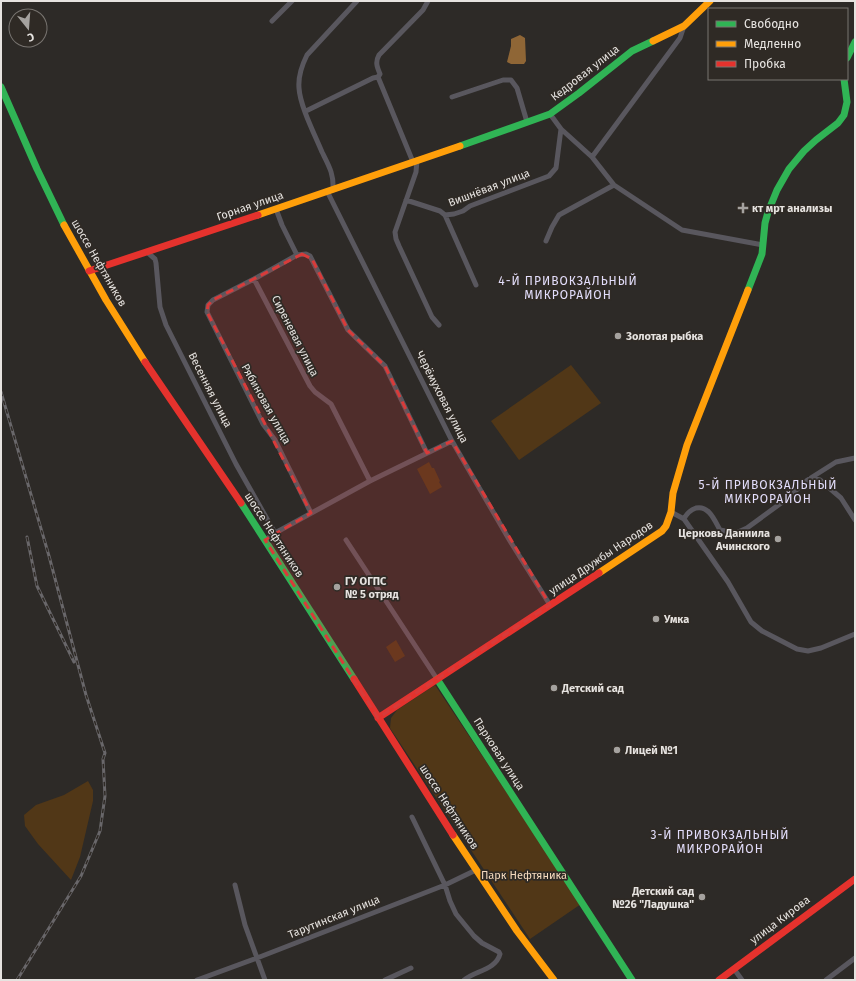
<svg xmlns="http://www.w3.org/2000/svg" width="856" height="981" font-family="'Fira Sans',sans-serif">
<style>
.green{fill:#513717}
.water{fill:#8f6636}
.lines{fill:none;stroke-linecap:round;stroke-linejoin:round}
.street{stroke:#59575e;stroke-width:5}
.fast{stroke:#30b455;stroke-width:7}
.slow{stroke:#ff9f0a;stroke-width:7}
.jam{stroke:#e5322d;stroke-width:7}
.rail-casing{stroke:#69676a;stroke-width:3}
.rail{stroke:#2f2a25;stroke-width:1.5;stroke-dasharray:4.5;stroke-linecap:butt}
.marked{fill:#d83b3a;fill-opacity:0.2;stroke:#d83b3a;stroke-width:3;stroke-dasharray:8 5;stroke-linejoin:round}
.poi-dot{fill:#a5a29f;stroke:#2f2a25;stroke-width:1.5}
.labels{text-anchor:middle;dominant-baseline:central;stroke-width:3.5;stroke-linejoin:round;paint-order:stroke}
.street-label{font-size:11px;fill:#e6e3e0;stroke:#2f2a25}
.poi-label{font-size:11px;font-weight:bold;fill:#e6e3e0;stroke:#2f2a25;text-anchor:start}
.park-label{font-size:11px;fill:#f5dabe;stroke:#2f2a25}
.neighbourhood-label{font-size:12px;letter-spacing:1px;fill:#e3defc;stroke:#2f2a25}
</style>
<rect width="100%" height="100%" fill="#2d2a27"/>
<!-- green -->
<path class="green" d="M571 365 601 403 519 460 491 421Z
M429 462 432 468H434L440 481 439 482 442 487 430 494 417 469Z
M396 640 405 656 395 662 386 647Z
M435 685 581 904 530 939 390 728 391 718 397 710Z
M88 781 93 790V801L80 857 71 880 38 844 25 826 24 815 36 805 64 795Z"/>
<!-- water -->
<path class="water" d="M520 35 525 38 526 61 524 64H511L507 62 511 46V39Z"/>
<g class="lines">
<!-- street -->
<path class="street" d="M272 21 292 1
M378 77 380 74C377 67 375 62 379 55L423 10 428 1
M378 77 413 162
M452 97 503 80H511L517 88 527 122
M306 111 373 78 378 77
M550 114 561 129 592 157 614 185 682 230 763 245
M592 157 680 38 684 26
M417 160 416 172 395 232 396 239 399 246 432 317 439 325
M333 190C334 174 329 166 322 152 315 135 300 106 299 88 298 76 302 65 307 55L357 1
M327 191 452 441 510 541 550 605
M406 200 440 211 445 215 454 214 463 211 470 206 549 176 556 168 561 129
M276 209 282 225 297 255
M445 215 476 285
M546 241 552 227 559 215 614 185
M147 252 155 259 156 263 160 307 166 325 236 464 275 533
M254 279 310 386 315 392 331 404 370 481
M811 478 820 480 841 498 855 520
M671 512 684 519 728 582 751 622 762 631 797 649 808 651 821 648 855 634
M311 513 275 440 263 424 207 312 208 305 213 300 254 279 297 255 306 254 310 256 348 330 385 366 427 453
M684 519C687 513 690 510 696 508 709 505 715 521 720 530L736 533 747 528 788 498 806 481 836 462 855 458
M265 540 275 533 370 481 452 441
M346 540 437 679
M412 817 445 885 450 901 456 914 474 936 482 943 499 952 500 954C496 970 474 971 464 980
M235 885 245 925 265 980
M734 969 742 980
M197 980 257 958 445 885 476 870
M385 980 411 968
M826 980 855 958"/>
<!-- fast -->
<path class="fast" d="M847 58 855 42
M1 87 37 169 64 225
M460 146 550 114 579 93 632 51 653 41
M748 290 762 254 765 223 768 212 777 190 789 169 804 151 816 140 838 123 844 115 847 102 844 79
M241 503 354 679
M437 679 632 980"/>
<!-- slow -->
<path class="slow" d="M653 41 684 26 710 1
M258 215 460 146
M64 225 106 300 145 362
M599 573 662 531 666 526 671 512 673 493 687 445 748 290
M453 835 517 931 554 980"/>
<!-- jam -->
<path class="jam" d="M89 271 258 215
M145 362 241 503
M354 679 453 835
M378 718 599 573
M719 980 855 879"/>
<!-- rail casing -->
<g class="rail-casing">
<path id="rail" d="M1 392 49 556 86 695 105 753 103 759 105 796 100 831 81 876 17 980
M27 537 37 586 74 662"/>
</g>
<!-- rail -->
<use href="#rail" class="rail"/>
</g>
<!-- marked area -->
<path class="marked" d="M302 254 312 259 348 330 385 366 427 453 452 441 550 605 378 718 265 540 311 513 207 312 208 305 213 300Z"/>
<!-- markers -->
<g class="poi-dot">
<path d="M741 202h4v4h4v4h-4v4h-4v-4h-4v-4h4z"/>
<circle cx="618" cy="336" r="4"/>
<circle cx="778" cy="539" r="4"/>
<circle cx="337" cy="587" r="4"/>
<circle cx="656" cy="619" r="4"/>
<circle cx="554" cy="688" r="4"/>
<circle cx="617" cy="750" r="4"/>
<circle cx="702" cy="897" r="4"/>
</g>
<g class="labels">
<!-- street labels -->
<g class="street-label">
<text transform="translate(585 73) rotate(-38)">Кедровая улица</text>
<text transform="translate(489 188) rotate(-21)">Вишнёвая улица</text>
<text transform="translate(250 206) rotate(-19)">Горная улица</text>
<text transform="translate(99 263) rotate(60)">шоссе Нефтяников</text>
<text transform="translate(295 336) rotate(63)">Сиреневая улица</text>
<text transform="translate(210 390) rotate(63)">Весенняя улица</text>
<text transform="translate(442 397) rotate(63)">Черёмуховая улица</text>
<text transform="translate(266 404) rotate(61)">Рябиновая улица</text>
<text transform="translate(274 535) rotate(57)">шоссе Нефтяников</text>
<text transform="translate(601 558) rotate(-34)">улица Дружбы Народов</text>
<text transform="translate(499 754) rotate(57)">Парковая улица</text>
<text transform="translate(449 807) rotate(57)">шоссе Нефтяников</text>
<text transform="translate(334 917) rotate(-22)">Тарутинская улица</text>
<text transform="translate(780 920) rotate(-37)">улица Кирова</text>
</g>
<!-- poi labels -->
<g class="poi-label">
<text x="752" y="208">кт мрт анализы</text>
<text x="626" y="336">Золотая рыбка</text>
<text x="770" y="533" text-anchor="end">Церковь Даниила<tspan x="770" dy="13">Ачинского</tspan></text>
<text x="345" y="581">ГУ ОГПС<tspan x="345" dy="13">№ 5 отряд</tspan></text>
<text x="664" y="619">Умка</text>
<text x="562" y="688">Детский сад</text>
<text x="625" y="750">Лицей №1</text>
<text x="694" y="891" text-anchor="end">Детский сад<tspan x="694" dy="13">№26 "Ладушка"</tspan></text>
</g>
<!-- park labels -->
<g class="park-label">
<text x="524" y="875">Парк Нефтяника</text>
</g>
<!-- neighbourhood labels -->
<g class="neighbourhood-label">
<text x="568" y="281">4-Й ПРИВОКЗАЛЬНЫЙ<tspan x="568" dy="14">МИКРОРАЙОН</tspan></text>
<text x="768" y="485">5-Й ПРИВОКЗАЛЬНЫЙ<tspan x="768" dy="14">МИКРОРАЙОН</tspan></text>
<text x="720" y="835">3-Й ПРИВОКЗАЛЬНЫЙ<tspan x="720" dy="14">МИКРОРАЙОН</tspan></text>
</g>
</g>
<!-- border -->
<rect width="856" height="981" fill="none" stroke="#e6e3e0" stroke-width="4"/>
<!-- legend -->
<rect x="708" y="8" width="140" height="72" fill="#2f2a25" stroke="#787470"/>
<rect x="716" y="21" width="20" height="6" fill="#30b455" stroke="#787470"/>
<text x="744" y="28" font-size="12" fill="#e6e3e0">Свободно</text>
<rect x="716" y="41" width="20" height="6" fill="#ff9f0a" stroke="#787470"/>
<text x="744" y="48" font-size="12" fill="#e6e3e0">Медленно</text>
<rect x="716" y="61" width="20" height="6" fill="#e5322d" stroke="#787470"/>
<text x="744" y="68" font-size="12" fill="#e6e3e0">Пробка</text>
<!-- north arrow -->
<g transform="translate(28 28) rotate(163)"><circle r="19" fill="#2f2a25" stroke="#787470"/>
<path d="M0-3L7 15L0 10L-7 15Z" fill="#a5a29f"/>
<text y="-6" font-size="11" font-weight="bold" text-anchor="middle" fill="#e6e3e0">С</text>
</g>
</svg>
